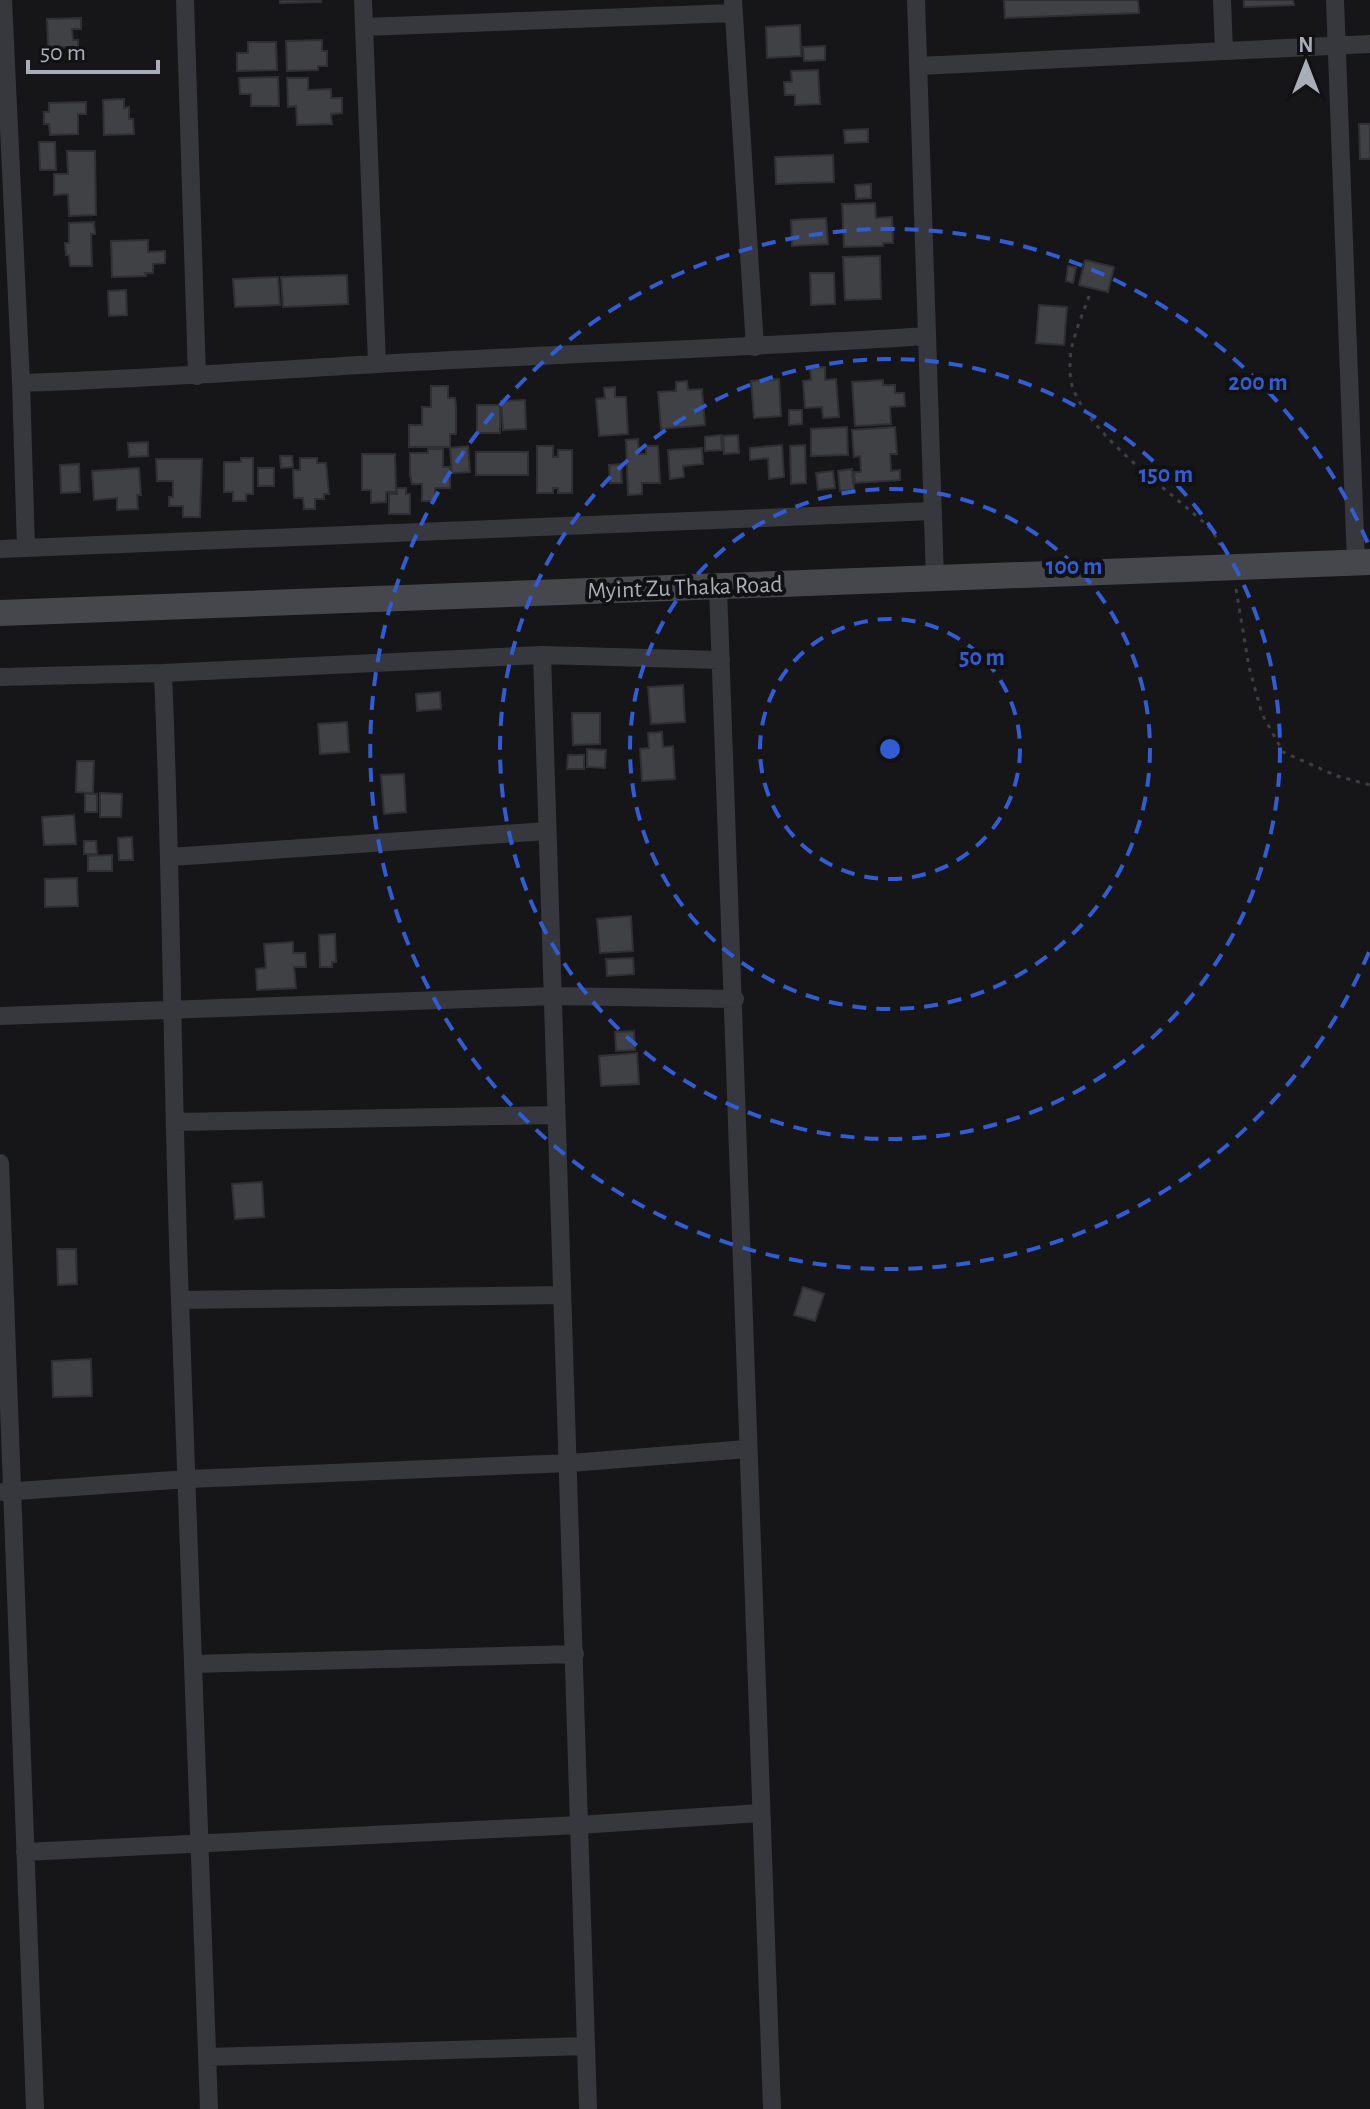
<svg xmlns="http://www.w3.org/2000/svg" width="1370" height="2109" font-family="'Alegreya Sans',sans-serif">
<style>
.building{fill:#404145;stroke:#303034;stroke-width:2}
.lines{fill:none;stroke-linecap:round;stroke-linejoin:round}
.path{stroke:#3d3f44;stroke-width:3;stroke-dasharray:4 6;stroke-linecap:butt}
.street{stroke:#37383d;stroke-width:18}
.secondary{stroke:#45474d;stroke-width:26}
.ring{fill:none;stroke:#325cd3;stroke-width:4;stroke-dasharray:14 10}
.labels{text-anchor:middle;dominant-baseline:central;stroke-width:8;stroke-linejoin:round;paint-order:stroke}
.street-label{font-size:24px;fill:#a8adb8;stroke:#111113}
.centre{fill:#325cd3;stroke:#111113;stroke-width:4}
.ring-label{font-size:24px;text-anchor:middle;font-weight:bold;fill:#325cd3;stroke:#111113;stroke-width:8;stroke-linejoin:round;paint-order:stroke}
</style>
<rect width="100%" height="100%" fill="#161618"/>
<!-- building -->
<path class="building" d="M280 0H321V2L280 3Z
M1004 0H1138L1139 13 1005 18Z
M1244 0H1293L1294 5 1244 7Z
M81 18V29H72L73 40H78V47L48 48 47 19Z
M800 25 801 56 767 58 766 27Z
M322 40V51H327V66H318V70L287 71 286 41Z
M248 42H276L277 70 237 71V53H248Z
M825 46V60L804 61 803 47Z
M818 70 820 104 795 105V95H785L784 82H792L791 71Z
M278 77 279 106H251V94H240L239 78Z
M287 78H308V90L331 89V98H342V113L331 114 332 124 297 125 296 106 288 107Z
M124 99V108L129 107V119H133L134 134 104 135 103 100Z
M86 102V114H78V134L50 135 49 124H44V112H49V103Z
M1359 124H1370V159H1360Z
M868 129V142L845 143 844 130Z
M39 142H55L56 170H40Z
M67 151H95L96 215 69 216 68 194 54 195V174H68Z
M833 155 834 182 776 184 775 157Z
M871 184V198L856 199 855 185Z
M875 203 876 218 892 217 893 243H883V246L844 247 842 204Z
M826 218 828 244 792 246 791 220Z
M94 222 95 234H91L92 266H70L69 255H66L65 243H69V223Z
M148 240V252L165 251V263L153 264V273H145L146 276 112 277 111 241Z
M880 256 881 299 845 300 843 257Z
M1085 260 1114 267 1108 292 1079 285Z
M1068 266 1076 267 1073 283 1066 281Z
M810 273H834L835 304 811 305Z
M347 275 348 304 283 307 281 277Z
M278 277 280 305 235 307 233 279Z
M126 290 127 315 109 316 108 291Z
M1039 305 1067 307 1064 345 1036 343Z
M825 367V380L836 379 839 417 823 418 822 407 805 408 803 381 811 380 810 368Z
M779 379 781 416 754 418 751 381Z
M883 380V385H895V393H904L905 406 890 407 891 424 855 426 852 382Z
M687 381 688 390 702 389 705 425 661 429 658 392 676 391V382Z
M431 386H448V398H455L456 406V434H450V447H409V425H422V407H431Z
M615 387V397H626L628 434 599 436 596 399 605 398 604 388Z
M525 400 526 429 503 430 501 401Z
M477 405H500V433H477Z
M789 410H802V424L789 425Z
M847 427 848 455 811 456V429Z
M895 427 897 454H890L891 471 900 470V480L855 483 854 472H861L860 456 854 457 852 430Z
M721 435 722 450 705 451V437Z
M738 435 739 453 724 454 723 436Z
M638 439 639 454H646V446H658L660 483H642V494L628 495 626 440Z
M148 442V456L129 457 128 443Z
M782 445 784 477 769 479 768 458 750 460V448Z
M805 445 806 483 791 484 790 446Z
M468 446 470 472 452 473 450 448Z
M537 446H553V457H558V450H572V493H558V488H553V493H537Z
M702 448 703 464 683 466 684 477 670 479 668 450Z
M428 449H443V467H450V488H435V501H422V484H412L410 475V453H428Z
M476 452H528V475H476Z
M362 454H395L396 492H386V502L371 503V490H362Z
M280 456H292L293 467 281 468Z
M241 458H253V494H246V501H233V492H224V462H241Z
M300 458H317V463H326L329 494H324V499H315V509H304L303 498H294L293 470H300Z
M156 459H202L200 517H183V506H169V497H173V481H157Z
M79 464 80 492 61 493 60 465Z
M621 464 622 483H610L609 465Z
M139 468 141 495H137L138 509 117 510V498L94 500 92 471Z
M258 468H274V486H258Z
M852 469 854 490 840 491 838 471Z
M833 471 835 488 818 490 816 473Z
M397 488H406V494H410V514H389V494H397Z
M683 685 685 722 651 724 648 687Z
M440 692 441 709 417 711 416 694Z
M572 713H600V744L573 745Z
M347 722 349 752 320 754 318 724Z
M662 732 663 747 673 746 675 779 642 781 640 749 649 748 648 733Z
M587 749 606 750 605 768 587 767Z
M568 755H584V769H567Z
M77 761H94L93 793 76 792Z
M404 774 406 812 384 814 381 775Z
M100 793 122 794 121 817H100Z
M85 794H97V812H85Z
M74 815 76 844 44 845 42 817Z
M132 837 133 860H119L118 838Z
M84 841H96L97 854H84Z
M112 855V871H88V856Z
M77 878 78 906 45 907V879Z
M631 916 633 951 600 953 597 919Z
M335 934 336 962H332V967H320L319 935Z
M293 942V953H305L306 967H294L296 988 257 990 256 969 266 968 264 944Z
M633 958 634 974 607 976 606 959Z
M634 1031 635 1050 616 1051 615 1032Z
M637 1053 639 1084 601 1086 599 1056Z
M262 1182 264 1217 235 1219 232 1184Z
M57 1249H76L77 1284 58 1285Z
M803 1287 824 1294 815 1321 794 1315Z
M91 1359 92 1396 53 1397 52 1361Z"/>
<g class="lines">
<!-- path -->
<path class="path" d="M1089 296C1082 317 1071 339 1070 361 1070 370 1070 383 1074 391 1096 441 1172 492 1212 530L1220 545
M1236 589 1249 667 1262 714 1283 752 1337 776 1370 785"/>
<!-- street -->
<path class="street" d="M3 0 21 383
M185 0 197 376
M363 0 377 364
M733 0 755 347
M916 0 935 579
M1222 0 1224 51
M1335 0 1356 563
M364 27 733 13
M919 66 1370 44
M26 548 21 383C140 379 258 371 377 364 561 354 744 348 927 336
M0 549 933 511
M718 587 772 2109
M542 655 588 2109
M163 673C172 882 172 1091 180 1301 190 1570 199 1840 209 2109
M0 677 163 673 542 655 721 660
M171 857 547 831
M0 1016 553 996 735 999
M175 1122 556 1115
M0 1163 35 2109
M180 1300 562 1295
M3 1492 188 1479 570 1463 747 1449
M193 1664 575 1654
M25 1852 579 1825 760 1813
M207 2057 586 2046"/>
<!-- secondary -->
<path class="secondary" d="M0 613 1370 562"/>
</g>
<!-- distance rings -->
<g class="ring">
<circle cx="890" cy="749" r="130"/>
<circle cx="890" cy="749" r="260"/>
<circle cx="890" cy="749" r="390"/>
<path d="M1369 952A520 520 0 1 1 1369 546"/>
</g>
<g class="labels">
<!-- street labels -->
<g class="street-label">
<text transform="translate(685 588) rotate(-2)">Myint Zu Thaka Road</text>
</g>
</g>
<circle cx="890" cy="749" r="12" class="centre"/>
<g class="ring-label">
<text x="1258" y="390">200 m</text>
<text x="1166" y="482">150 m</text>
<text x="1074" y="574">100 m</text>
<text x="982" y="665">50 m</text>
</g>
<!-- north arrow -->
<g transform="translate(1306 64)" stroke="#111113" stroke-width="6" paint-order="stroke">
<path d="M0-6L14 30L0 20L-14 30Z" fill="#a8adb8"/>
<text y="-12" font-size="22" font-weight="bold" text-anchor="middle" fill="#a8adb8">N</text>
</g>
<!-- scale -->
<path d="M28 60v12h130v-12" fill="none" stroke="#a8adb8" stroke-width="4"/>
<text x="40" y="60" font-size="24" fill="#a8adb8" stroke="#111113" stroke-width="6" paint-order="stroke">50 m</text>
</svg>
